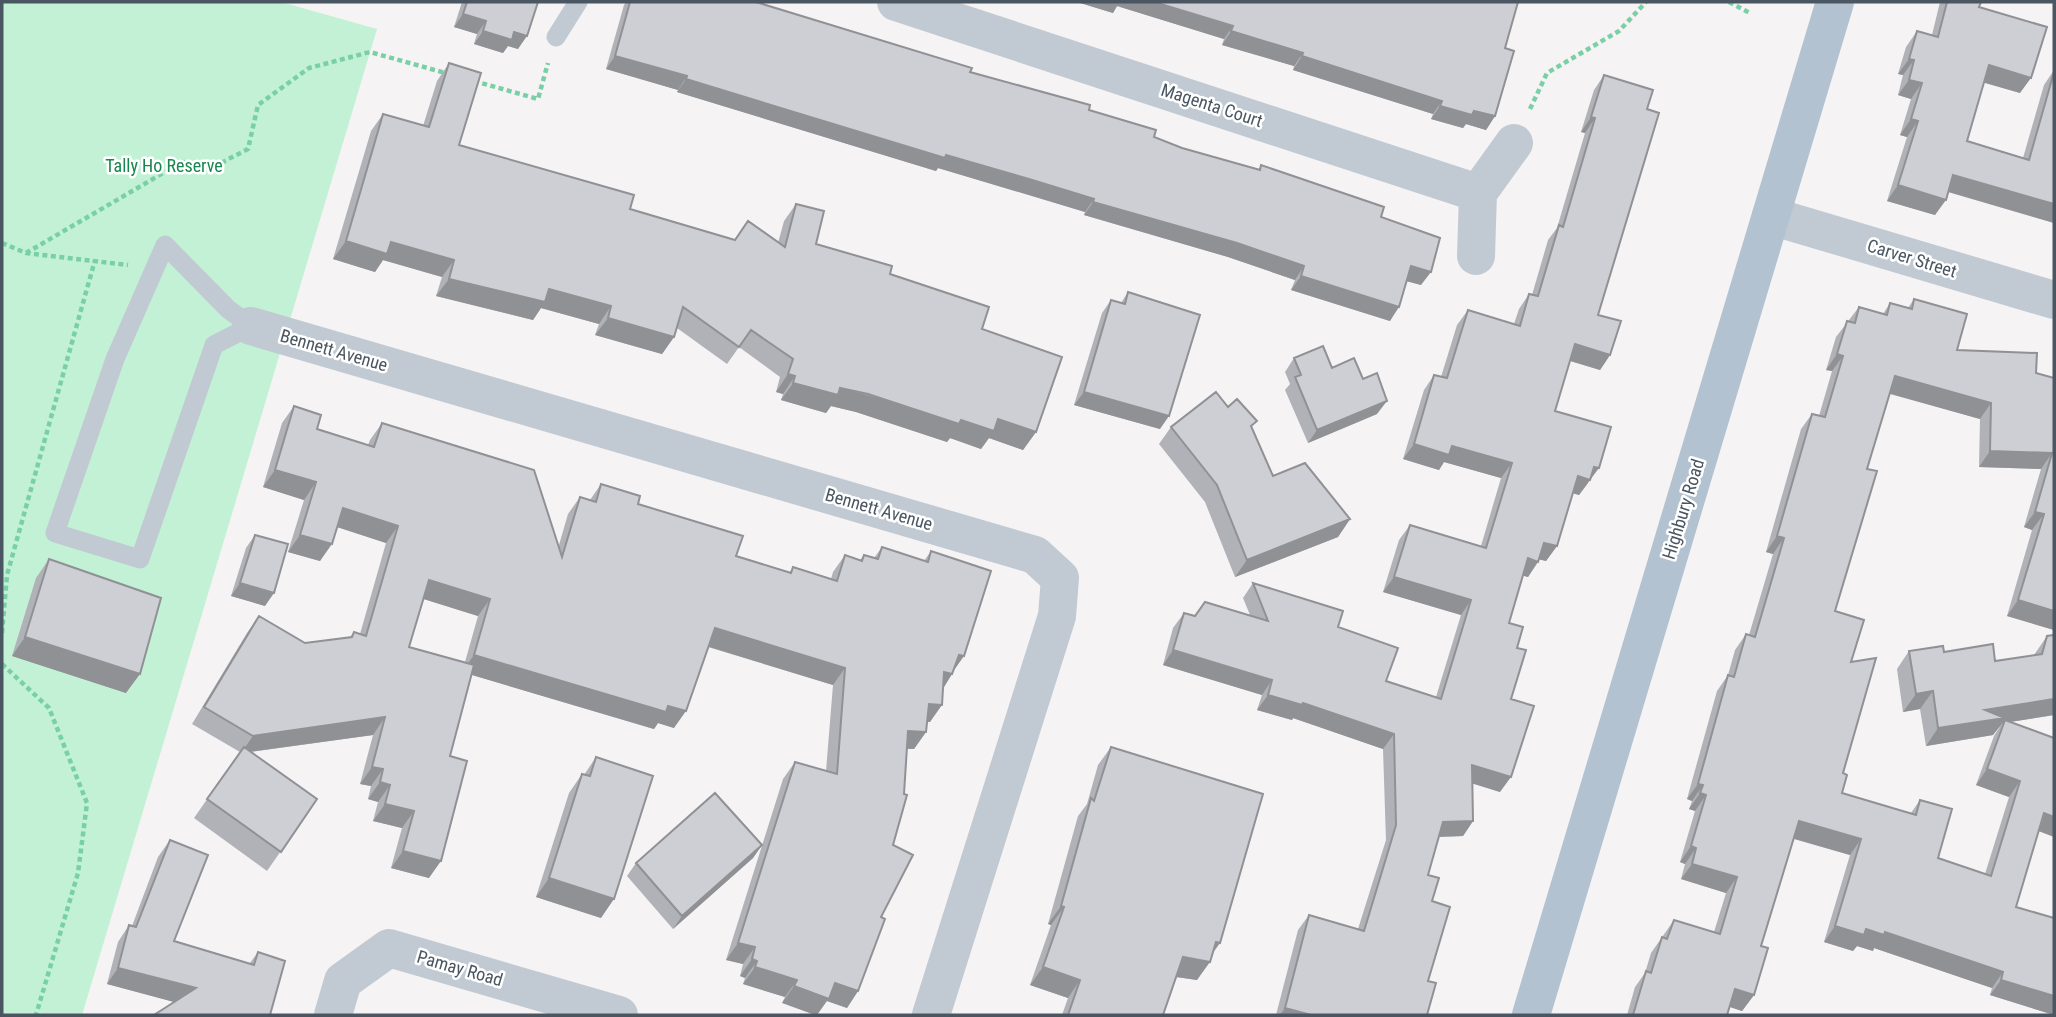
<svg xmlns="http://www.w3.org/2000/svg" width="2056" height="1017" font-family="'Roboto Condensed',sans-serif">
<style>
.green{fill:#c3f1d5}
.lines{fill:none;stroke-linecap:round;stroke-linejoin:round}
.path{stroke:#7ad0a6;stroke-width:4.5;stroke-dasharray:5 3.5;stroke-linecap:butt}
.lane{stroke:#c1cad2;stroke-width:19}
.street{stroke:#c1cad2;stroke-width:38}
.primary{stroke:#b3c2d1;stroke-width:38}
.wall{fill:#b0b2b7;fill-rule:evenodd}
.shaded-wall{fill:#909195}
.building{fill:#cdcfd5;stroke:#909195;stroke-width:2}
.labels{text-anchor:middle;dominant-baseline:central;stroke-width:5;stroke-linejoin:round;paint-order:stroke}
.street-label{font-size:18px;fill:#4a5661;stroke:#fff}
.park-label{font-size:18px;fill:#17864f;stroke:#fff}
</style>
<rect width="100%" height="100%" fill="#f5f3f3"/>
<!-- green -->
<path class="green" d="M2 2H281L377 29 82 1015H2Z"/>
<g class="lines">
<!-- path -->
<path class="path" d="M1729 2 1750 13
M474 81 538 99 548 63
M1530 109 1547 73 1619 31 1646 2
M2 243 26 253 128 265
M26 253 182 162 215 166 248 149 258 105 309 68 370 52 449 74
M2 633 7 575 95 260
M2 664 49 708 87 803 78 873 36 1015"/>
<!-- lane -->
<path class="lane" d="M556 37 578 2
M165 245 228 309 251 326 214 345 140 559 55 533 115 359Z"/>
<!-- street -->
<path class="street" d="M896 2 1478 193
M1771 216 2054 300
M1476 256 1478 193 1514 143
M251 326 1035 555 1060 578 1057 616 931 1015
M333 1015 343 981 389 948 619 1015"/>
<!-- primary -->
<path class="primary" d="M1531 1015 1835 2"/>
</g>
<!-- wall -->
<path class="wall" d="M462 2H538L518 49 508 46 503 53 474 44 477 34 454 27Z
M626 2H756L970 72 1089 110 1182 148 1259 169 1261 165 1381 217 1421 285 1407 281 1390 321 1291 290 1295 280 1228 257 1084 215 1085 212 1020 192 938 168 936 171 677 92 678 90 606 69 624 5Z
M1077 2 1505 48 1495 116 1486 130 1466 124 1463 128 1431 119 1433 114 1293 70 1294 66 1222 45 1224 39 1117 6 1113 13Z
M1940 2H1981L1979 7 2020 93 1984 82 1967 141 2023 158 2044 85 2054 70V223L1948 192 1935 215 1887 201 1907 137 1900 135 1911 99 1898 95 1903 75 1898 74 1906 47 1917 31 1932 35Z
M449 63 459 145 630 209 735 240 778 243 784 221 796 204 816 244 890 274 982 329 1036 432 1023 450 989 438 981 449 950 438 947 442 856 412 831 406 826 413 781 400 783 394 776 392 780 377 739 347 727 364 677 328 674 337 662 354 595 335 599 324 541 308 533 320 436 296 442 277 383 260 375 272 333 259 371 131 383 114 423 126 437 81Z
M1604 75 1647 109 1598 315 1610 355 1600 370 1570 361 1555 411 1588 483 1579 495 1573 493 1557 546 1546 561 1539 559 1528 577 1523 575 1509 623 1517 648 1500 792 1472 783 1473 821 1463 836 1439 837 1428 875 1432 901 1427 1015H1276L1298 930 1309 915 1358 929 1386 840 1383 749 1293 718 1292 720 1257 710 1262 695 1163 665 1173 628 1184 613 1195 616 1250 615 1243 598 1253 583 1338 627 1386 681 1436 697 1461 615 1383 592 1399 540 1410 525 1481 546 1501 478 1444 462 1439 470 1403 459 1424 390 1434 375 1441 377 1457 325 1468 310 1514 324 1519 309 1529 294 1532 295 1548 240 1557 228 1585 133 1581 132 1594 90Z
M1128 292 1160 429 1074 405 1102 313 1111 300 1121 303Z
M1914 299 1957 350 2054 378V630L2007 616 2032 530 2024 527 2041 469 1979 467 1980 419 1889 393 1867 469 1835 611 1851 662 1842 793 1911 813 1920 800 1938 858 1985 874 2009 797 1976 785 1994 736 2002 723 1993 735 1926 746 1920 709 1903 712 1897 669 1909 651 1944 652 1995 661 2034 655 2047 636 2054 635V715L2010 722 2039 831 2016 907 2054 918V1015L1990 995 1992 988 1874 948 1873 951 1857 946 1853 951 1824 942 1850 855 1794 839 1761 946 1754 995 1742 1011 1730 1007 1727 1015H1627L1635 987 1645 973 1651 953 1674 920 1714 932 1726 893 1681 879 1685 864 1680 862 1695 811 1689 809 1692 801 1687 799 1717 691 1728 675 1735 650 1746 634 1749 635 1773 554 1766 552 1801 429 1812 414 1819 416 1832 371 1826 370 1836 337 1859 307 1883 314 1890 303 1908 308Z
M1294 358 1332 368 1377 414 1308 443 1285 390 1290 384 1285 372Z
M294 406 317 429 368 445 370 440 382 423 559 545 568 514 580 497 590 500 601 484 736 556 790 572 793 567 831 579 833 572 845 555 860 560 864 555 874 558 882 547 924 561 931 551 954 671 943 688 930 722H927L926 732 914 749H907L881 917 858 991 847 1008 827 1001 782 1003 785 997 743 984 745 978 740 976 743 964 726 960 783 779 795 762 826 771 833 685 708 647 674 728 658 723 654 729 472 675 450 756 429 878 391 868 402 828 373 821 378 802 368 799 371 786 360 784 373 735 250 752 317 799 267 871 194 818 240 752 192 724 247 633 259 616 305 643 350 637 354 632 360 634 386 543 337 527 320 561 288 552 304 500 263 487 282 423ZM424 599 478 616 465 662 409 647Z
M1228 407 1252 428 1273 476 1350 519 1338 537 1235 577 1205 502 1159 444 1171 427Z
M255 535 265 606 231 596 246 548Z
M49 559 126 693 12 656 36 578Z
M1111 747 1212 955 1197 980 1176 977 1163 1015H1062L1068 998 1030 985 1051 925 1048 924 1078 816 1087 804 1098 765Z
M596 757 601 918 536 897 569 793 582 774 584 775Z
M170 840 174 941 250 963 258 952 285 961 175 1002 107 984 118 942 129 925 132 926 158 857Z
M762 845 753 858 673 929 627 876 636 863Z"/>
<!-- shaded-wall -->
<path class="shaded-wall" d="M1077 2H1154L1233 26 1224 39 1117 6 1113 13Z
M463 14 486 21 477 34 454 27Z
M483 31 514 32 527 36 518 49 508 46 503 53 474 44Z
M1231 31 1303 53 1294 66 1222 45Z
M615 56 687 76 678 90 606 69Z
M1302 56 1442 101 1433 114 1293 70Z
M1909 59 1914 60 1903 75 1898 74Z
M1989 65 2031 78 2020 93 1978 81Z
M686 79 1029 179 1094 199 1085 212 938 168 936 171 677 92Z
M1909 80 1922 83 1911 99 1898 95Z
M1440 106 1474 111 1495 116 1486 130 1466 124 1463 128 1431 119Z
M1591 117 1595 118 1585 133 1581 132Z
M1911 119 1918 121 1907 137 1900 135Z
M1953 175 2054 204V223L1942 190Z
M1898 185 1946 200 1935 215 1887 201Z
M1093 202 1237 243 1304 266 1295 280 1228 257 1084 215Z
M346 241 391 242 454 260 442 277 383 260 375 272 333 259Z
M1411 266 1431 272 1421 285 1402 280Z
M1301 276 1399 307 1390 321 1291 290Z
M449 279 549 289 611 306 599 324 541 308 533 320 436 296Z
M608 318 674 337 662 354 595 335Z
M1575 344 1610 355 1600 370 1564 359Z
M1837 354 1843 356 1832 371 1826 370Z
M788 374 795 376 783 394 776 392Z
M1895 376 1991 403 1980 419 1883 392Z
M793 383 840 388 961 420 998 419 1036 432 1023 450 989 438 981 449 950 438 947 442 856 412 831 406 826 413 781 400Z
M1084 392 1169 416 1160 429 1074 405Z
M1387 401 1377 414 1308 443 1317 430Z
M1414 444 1452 446 1512 463 1501 478 1444 462 1439 470 1403 459Z
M1990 451 2052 453 2041 469 1979 467Z
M1594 467 1599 468 1579 495 1568 492 1578 476Z
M275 470 316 482 304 500 263 487Z
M343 508 398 526 386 543 331 525Z
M2035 512 2044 514 2032 530 2024 527Z
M1350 519 1338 537 1235 577 1247 560Z
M300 535 332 544 320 561 288 552Z
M1777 536 1784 538 1773 554 1766 552Z
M1544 543 1557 546 1546 561 1533 558Z
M1528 558 1538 562 1528 577 1517 574Z
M1394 577 1471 600 1461 615 1383 592Z
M429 580 490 599 478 616 417 597Z
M240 583 274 593 265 606 231 596Z
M2018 600 2054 611V630L2007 616Z
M715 628 845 668 833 685 703 645Z
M25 637 140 674 126 693 12 656Z
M1173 650 1272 680 1262 695 1163 665Z
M474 655 668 706 686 711 674 728 658 723 654 729 462 672Z
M959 655 964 656 952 673Z
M944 672 952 674 941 692Z
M1933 691 1920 709 1903 712 1916 694Z
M1268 695 1303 703 1394 734 1383 749 1293 718 1292 720 1257 710Z
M2054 699V715L2003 723 2005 720 1993 735 1926 746 1938 728 1985 710Z
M929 704 942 705 930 722 917 721Z
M385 717 373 735 241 753 253 736Z
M908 731 926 732 914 749 896 748Z
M1472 765 1511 777 1500 792 1461 780Z
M372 767 383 769 371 786 360 784Z
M1987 769 2020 781 2009 797 1976 785Z
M380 782 390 785 378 802 368 799Z
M1698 784 1703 785 1692 801 1687 799Z
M1700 793 1706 795 1695 811 1689 809Z
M385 804 414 811 402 828 373 821Z
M2044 813 2054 817V837L2033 829Z
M1473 821 1463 836 1433 837 1443 822Z
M1799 821 1861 839 1850 855 1788 837Z
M762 845 753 858 673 929 682 916Z
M1691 846 1696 848 1685 864 1680 862Z
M403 851 441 861 429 878 391 868Z
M1692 864 1737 877 1726 893 1681 879Z
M549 878 614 899 601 918 536 897Z
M1061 906 1064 907 1051 925 1048 924Z
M1835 926 1885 932 2003 972 1992 988 1874 948 1873 951 1857 946 1853 951 1824 942Z
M1216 942 1220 943 1207 961 1210 962 1197 980 1170 976 1183 957Z
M738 943 755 947 743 964 726 960Z
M752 959 757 961 745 978 740 976Z
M755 967 797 980 785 997 743 984Z
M1043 967 1080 980 1068 998 1030 985Z
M118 968 196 988 185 1005 107 984Z
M2001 980 2054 996V1015L1990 995Z
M835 983 858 991 847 1008 827 1001 817 1015H815L782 1003 794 986Z
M1735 989 1754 995 1742 1011 1724 1005Z
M1285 1008 1311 1015H1280Z"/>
<!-- building -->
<path class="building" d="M467 2H538L527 36 514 32 512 40 483 31 486 21 463 14Z
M630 2H756L972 68 970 72 1090 105 1089 110 1156 130 1154 137 1182 148 1260 170 1261 165 1384 207 1381 217 1440 238 1431 272 1411 266 1399 307 1301 276 1304 266 1237 243 1093 202 1094 199 1029 179 946 155 945 158 686 79 687 76 615 56Z
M1154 2H1518L1505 48 1514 51 1495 116 1474 111 1472 115 1440 106 1442 101 1302 56 1303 53 1231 31 1233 26Z
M1947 2H1981L1979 7 2047 27 2031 78 1989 65 1967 141 2029 160 2054 72V204L1953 175 1946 200 1898 185 1918 121 1911 119 1922 83 1909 80 1914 60 1909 59 1917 31 1938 37Z
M449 63 481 73 459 145 634 195 630 209 735 240 748 221 785 247 796 204 824 211 816 244 892 266 890 274 989 307 982 329 1062 357 1036 432 998 419 994 431 961 420 959 424 868 394 840 388 838 395 793 383 795 376 788 374 793 359 751 330 739 347 683 307 674 337 608 318 611 306 549 289 545 302 449 279 454 260 391 242 387 254 346 241 383 114 429 127Z
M1604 75 1653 90 1647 109 1659 113 1598 315 1621 321 1610 355 1575 344 1555 411 1611 427 1599 468 1594 467 1590 480 1578 476 1557 546 1544 543 1538 562 1528 558 1509 623 1523 627 1517 648 1526 650 1511 699 1534 706 1511 777 1472 765 1473 821 1443 822 1428 875 1439 878 1432 901 1450 907 1428 981 1436 983 1427 1015H1311L1285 1008 1309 915 1364 931 1396 825 1394 734 1303 703 1302 705 1268 695 1272 680 1173 650 1184 613 1195 616 1205 602 1268 621 1253 583 1343 611 1338 627 1398 648 1386 681 1441 699 1471 600 1394 577 1410 525 1486 548 1512 463 1452 446 1449 455 1414 444 1434 375 1447 378 1468 310 1520 326 1529 294 1538 296 1559 225 1563 227 1595 118 1591 117Z
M1128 292 1200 315 1169 416 1084 392 1111 300 1125 304Z
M1914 299 1967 314 1957 350 2037 353 2036 373 2054 378V611L2018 600 2044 514 2035 512 2052 453 1990 451 1991 403 1895 376 1867 469 1877 471 1835 611 1864 620 1851 662 1876 658 1843 773 1847 775 1842 793 1916 815 1920 800 1952 809 1938 858 1991 876 2020 781 1987 769 2005 720 2054 738V817L2044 813 2016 907 2054 918V996L2001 980 2003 972 1885 932 1884 935 1866 929 1864 935 1835 926 1861 839 1799 821 1761 946 1768 948 1754 995 1735 989 1727 1015H1633L1646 971 1651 973 1662 937 1667 939 1674 920 1720 934 1737 877 1692 864 1696 848 1691 846 1706 795 1700 793 1703 785 1698 784 1728 675 1734 677 1746 634 1755 637 1784 538 1777 536 1812 414 1825 417 1843 356 1837 354 1847 321 1855 323 1859 307 1887 315 1890 303 1912 309Z
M1323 346 1332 368 1354 358 1363 379 1377 373 1387 401 1317 430 1295 377 1301 375 1294 358Z
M1216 392 1228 407 1237 399 1257 421 1251 426 1273 476 1305 463 1350 519 1247 560 1217 485 1171 427Z
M294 406 321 415 317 429 374 447 382 423 534 470 562 557 580 497 596 502 601 484 640 496 638 504 743 536 736 556 791 573 793 567 837 581 845 555 862 561 864 555 878 559 882 547 928 562 931 551 991 571 964 656 959 655 952 674 944 672 942 705 929 704 926 732 908 731 904 794 907 795 893 845 913 855 881 917 885 919 858 991 835 983 829 999 794 986 797 980 755 967 757 961 752 959 755 947 738 943 795 762 837 774 845 668 715 628 686 711 668 706 666 712 474 655 490 599 429 580 409 647 474 665 450 756 467 761 441 861 403 851 414 811 385 804 390 785 380 782 383 769 372 767 385 717 253 736 204 707 259 616 305 643 352 637 354 632 366 636 398 526 343 508 332 544 300 535 316 482 275 470Z
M255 535 288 544 274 593 240 583Z
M49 559 161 598 140 674 25 637Z
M2054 635V699L1985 710 2005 718 1938 728 1933 691 1916 694 1909 651 1943 646 1944 652 1993 644 1995 661 2042 654 2047 636Z
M244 747 317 799 281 852 207 799Z
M1111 747 1263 794 1220 943 1216 942 1210 962 1183 957 1163 1015H1068L1080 980 1043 967 1064 907 1061 906 1091 798 1094 801Z
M596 757 653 776 614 899 549 878 582 774 590 776Z
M715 793 762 845 682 916 636 863Z
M170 840 208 855 174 941 254 965 258 952 285 961 270 1015H154L196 988 118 968 129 925 136 927Z"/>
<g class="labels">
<!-- street labels -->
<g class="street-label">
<text transform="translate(1212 105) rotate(18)">Magenta Court</text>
<text transform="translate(1912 258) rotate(17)">Carver Street</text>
<text transform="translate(334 350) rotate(16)">Bennett Avenue</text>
<text transform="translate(879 509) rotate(16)">Bennett Avenue</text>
<text transform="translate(1683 509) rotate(-73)">Highbury Road</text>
<text transform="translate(460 968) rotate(16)">Pamay Road</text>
</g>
<!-- park labels -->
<g class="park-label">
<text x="164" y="165">Tally Ho Reserve</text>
</g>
</g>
<!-- border -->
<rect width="2056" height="1017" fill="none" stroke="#4a5661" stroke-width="7"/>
</svg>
